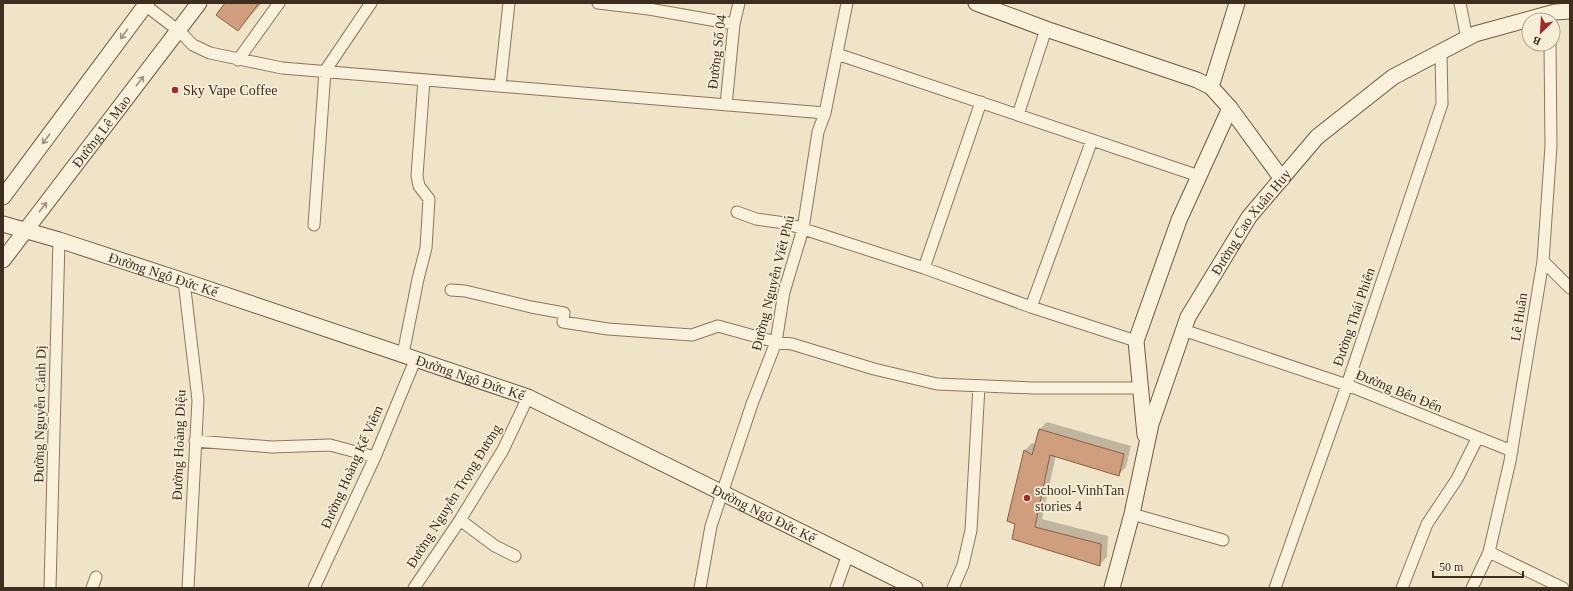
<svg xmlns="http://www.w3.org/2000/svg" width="1573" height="591" font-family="Georgia,serif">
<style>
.shadow{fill:#0003}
.building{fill:#cf9f7d;stroke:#8d5f41}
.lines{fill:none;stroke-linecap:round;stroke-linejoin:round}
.street-casing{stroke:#8d765c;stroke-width:13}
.secondary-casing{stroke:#6f573f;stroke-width:17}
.street{stroke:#faf1dc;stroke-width:11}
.secondary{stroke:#faf1dc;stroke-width:15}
.oneway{stroke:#9c907e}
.poi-dot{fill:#9e2a2b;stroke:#f7eed8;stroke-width:1.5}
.labels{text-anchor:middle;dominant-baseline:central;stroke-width:3.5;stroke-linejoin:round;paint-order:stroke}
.street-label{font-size:14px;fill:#3d2e20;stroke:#f7eed8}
.poi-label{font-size:14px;fill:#3d2e20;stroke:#f7eed8;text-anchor:start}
</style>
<rect width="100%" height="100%" fill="#f0e4c8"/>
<!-- shadow -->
<path class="shadow" d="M226 3H262L238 30Z
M1047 422 1131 446 1126 467 1119 474 1056 455 1042 519 1108 536 1107 557 1099 565 1008 520 1025 450 1032 443 1036 444 1039 430Z"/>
<!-- building -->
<path class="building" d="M225 3H259L238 31 216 15Z
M1039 429 1124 454 1119 476 1050 455 1035 527 1101 544 1100 566 1012 539 1015 524 1007 521 1024 450 1032 455Z"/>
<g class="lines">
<!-- street casing -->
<g class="street-casing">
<path id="street" d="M598 3 649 9 734 24
M1460 3 1467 39
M145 5 179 31 193 45 210 53 282 68 825 113
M837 54 1199 176
M238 60 279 3
M500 86 509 3
M726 105 734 24 739 3
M1018 115 1046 29
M737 212 756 219 785 223 924 268 1031 307 1136 341
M314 225 325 71 371 3
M1543 261 1570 288
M924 268 981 102
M184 281 198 400 188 588
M451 290 465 291 531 307 564 313 563 322 608 329 692 335 718 326 776 342 792 344 874 369 937 384 1033 388H1140
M1031 307 1092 140
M1183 330 1347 385 1512 451
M403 354 418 279 426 248 429 199 419 186 417 176 424 80
M195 441 272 447 330 445 375 457
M1132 514 1223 540
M460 520 495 546 515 556
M1489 552 1563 588
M50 588 59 240
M92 588 96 577
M314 588 375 457 416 358
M414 588 460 520 503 450 528 397
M700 588 711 526 752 404 776 342 784 292 803 229 818 132 825 113 847 3
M836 588 848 554
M953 588 963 565 971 530 979 386
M1275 588 1347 385 1442 104 1441 52
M1402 588 1427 524 1457 479 1477 439
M1472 588 1489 552 1510 461 1543 261 1551 146 1550 44"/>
</g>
<!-- secondary casing -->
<g class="secondary-casing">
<g id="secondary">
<path d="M976 3 1046 29 1197 80 1211 87 1230 108 1282 179"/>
<path d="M1211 87 1237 3"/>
<path d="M3 197 147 3"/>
<path id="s1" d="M3 224 59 240 184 281 528 397 915 588"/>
<path id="s2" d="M3 260 199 3"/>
<path d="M1145 435 1136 341 1179 220 1230 108"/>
<path id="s3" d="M1112 588 1132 514 1151 424 1188 317 1249 217 1317 137 1393 77 1475 34 1555 12 1570 11"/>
</g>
</g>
<!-- street -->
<use href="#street" class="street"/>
<!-- secondary -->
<use href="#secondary" class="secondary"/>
</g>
<!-- one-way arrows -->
<defs><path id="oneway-shaft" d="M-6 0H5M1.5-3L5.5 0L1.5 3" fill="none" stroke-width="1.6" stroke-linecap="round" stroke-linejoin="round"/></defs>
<g class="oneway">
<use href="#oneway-shaft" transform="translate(124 34) rotate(127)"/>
<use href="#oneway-shaft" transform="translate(140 81) rotate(-52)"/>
<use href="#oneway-shaft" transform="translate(46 139) rotate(127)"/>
<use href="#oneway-shaft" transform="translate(43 207) rotate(-52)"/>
</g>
<!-- markers -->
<g class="poi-dot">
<circle cx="175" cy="90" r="4"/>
<circle cx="1027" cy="498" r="4"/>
</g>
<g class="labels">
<!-- street labels -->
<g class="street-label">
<text transform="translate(717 52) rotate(-83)">Đường Số 04</text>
<text stroke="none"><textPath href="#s2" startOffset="162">Đường Lê Mao</textPath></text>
<text stroke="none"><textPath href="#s3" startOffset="396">Đường Cao Xuân Huy</textPath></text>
<text stroke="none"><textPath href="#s1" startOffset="168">Đường Ngô Đức Kế</textPath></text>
<text transform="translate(773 283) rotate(-76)">Đường Nguyễn Viết Phú</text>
<text transform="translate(1354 317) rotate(-71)">Đường Thái Phiên</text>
<text transform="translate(1519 317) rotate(-81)">Lê Huân</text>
<text stroke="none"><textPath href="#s1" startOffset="492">Đường Ngô Đức Kế</textPath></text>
<text transform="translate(1399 391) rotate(22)">Đường Bến Đến</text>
<text transform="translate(40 414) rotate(-89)">Đường Nguyễn Cảnh Dị</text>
<text transform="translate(179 445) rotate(-88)">Đường Hoàng Diệu</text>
<text transform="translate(352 467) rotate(-66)">Đường Hoàng Kế Viêm</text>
<text transform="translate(454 496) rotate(-58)">Đường Nguyễn Trọng Đương</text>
<text stroke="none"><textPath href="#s1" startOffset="816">Đường Ngô Đức Kế</textPath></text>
</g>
<!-- poi labels -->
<g class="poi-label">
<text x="183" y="90">Sky Vape Coffee</text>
<text x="1035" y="490">school-VinhTan<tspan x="1035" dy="16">stories 4</tspan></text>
</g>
</g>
<!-- border -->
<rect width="1573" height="591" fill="none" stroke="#3d2e20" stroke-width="8"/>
<!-- north arrow -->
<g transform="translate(1541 32) rotate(205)"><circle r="19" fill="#f7eed8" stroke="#ada18e"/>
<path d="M0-3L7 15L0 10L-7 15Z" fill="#9e2a2b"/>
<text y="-6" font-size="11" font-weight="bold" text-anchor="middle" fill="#3d2e20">B</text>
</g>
<!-- scale -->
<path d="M1433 571v6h90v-6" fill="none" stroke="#3d2e20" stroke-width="2"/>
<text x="1439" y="571" font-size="12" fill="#3d2e20" stroke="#f7eed8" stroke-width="3" paint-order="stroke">50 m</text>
</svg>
